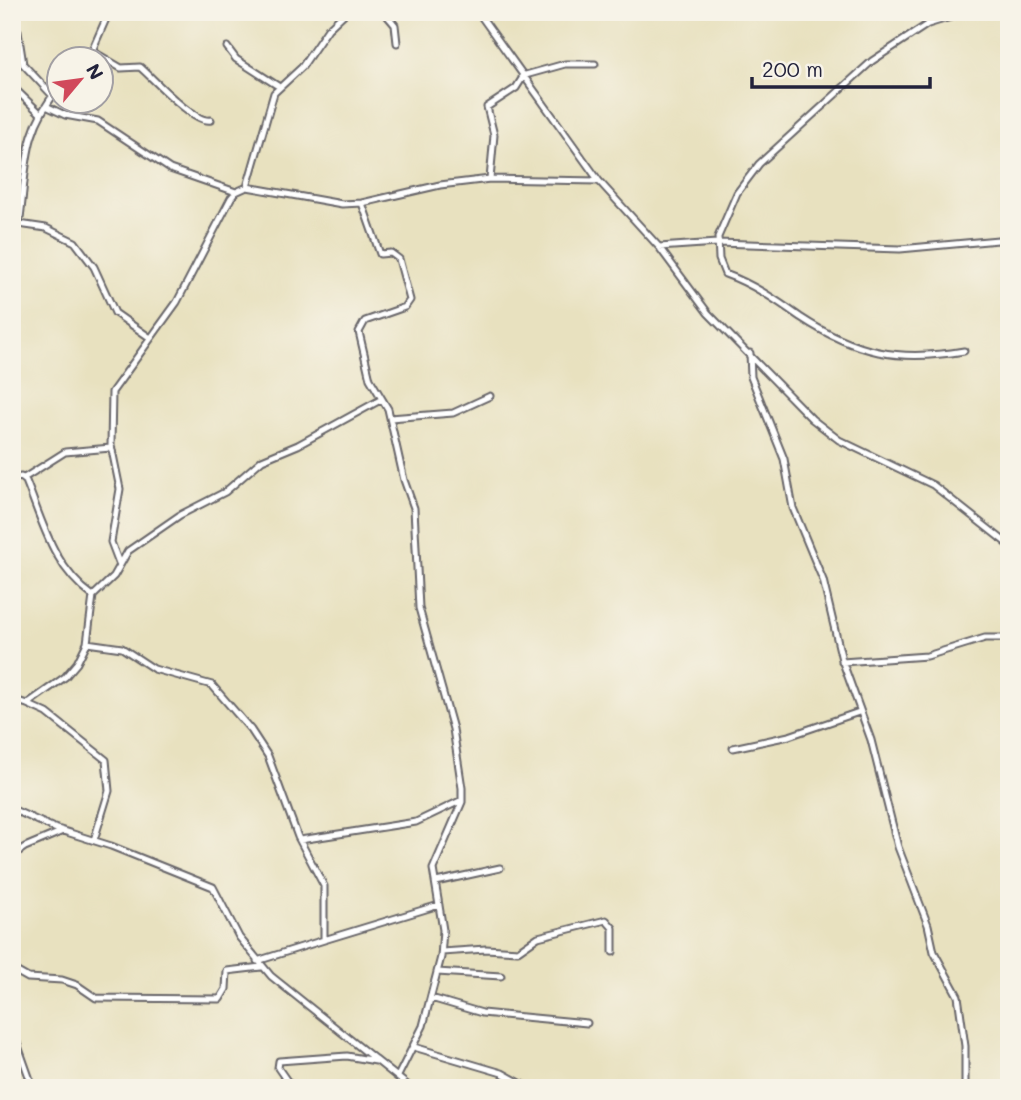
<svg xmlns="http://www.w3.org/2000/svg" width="1021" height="1100" font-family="Mali,sans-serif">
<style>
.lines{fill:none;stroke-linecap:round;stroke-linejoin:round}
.street-casing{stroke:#676569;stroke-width:9}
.street{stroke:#fff;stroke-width:5}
</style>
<rect width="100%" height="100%" fill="#f7f3e8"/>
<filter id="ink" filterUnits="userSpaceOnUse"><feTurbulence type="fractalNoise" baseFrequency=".0143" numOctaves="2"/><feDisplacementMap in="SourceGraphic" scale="14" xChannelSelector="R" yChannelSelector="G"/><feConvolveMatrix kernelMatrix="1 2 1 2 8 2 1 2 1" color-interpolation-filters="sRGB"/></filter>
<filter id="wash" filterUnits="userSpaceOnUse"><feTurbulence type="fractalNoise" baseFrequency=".00686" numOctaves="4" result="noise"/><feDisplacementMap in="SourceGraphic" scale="28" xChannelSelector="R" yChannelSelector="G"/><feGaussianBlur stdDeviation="1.57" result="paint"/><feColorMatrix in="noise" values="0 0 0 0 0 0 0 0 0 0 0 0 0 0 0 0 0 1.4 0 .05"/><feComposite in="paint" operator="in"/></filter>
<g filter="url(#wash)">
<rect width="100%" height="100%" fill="#e8e1bf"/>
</g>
<g filter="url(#ink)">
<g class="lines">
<!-- street casing -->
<g class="street-casing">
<path id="street" d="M346 12 328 29 302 67 274 93 247 187 342 204 362 203 380 254 391 253 399 259 410 300 405 307 365 321 359 332 370 379 388 409 404 480 414 508 419 608 453 729 462 788V802L433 869 443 930 441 957 423 1026 398 1076
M384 12 395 25 397 43
M478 12 599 181 659 247 708 313 812 419 839 440 933 485 1009 545
M12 19 18 32 23 64 52 95
M227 47 236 59 278 86
M92 51 121 68 140 67C154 79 194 124 211 120
M77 60 82 53H91L109 12
M522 76 565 64H595
M12 86 41 114
M46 106 65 115 98 121 170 169 236 192
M490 179 494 135 487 107 516 88 523 77
M362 203 440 185 490 179 598 181
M12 223 46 228 75 242 94 267 115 313 149 337
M16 223 20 218C27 166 23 129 60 87
M659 247 717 243 900 249 1009 239
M964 351C899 362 856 354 800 317 776 300 753 284 725 274L719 259 718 237 737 193 759 164 872 61 928 24 967 12
M750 353 751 377 784 459 793 508 823 580 842 660 871 740 898 847 928 925 934 952 958 996 965 1046V1088
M390 418 453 413 490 396
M24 478 65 452 111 448
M12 479 21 477 26 481C43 523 53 567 93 596
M119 563 111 542 120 489 111 445 112 392 177 302 231 198 236 192 247 187
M87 643 122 648 154 669 212 685 251 730 268 756 298 837 324 886V940L257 961
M842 662 927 656 985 638H1009
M12 699 27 704
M733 748 789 736 859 712
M12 809 54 828 111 846 213 887 239 937 271 976 411 1088
M94 840 109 791 106 760 47 713 27 704 65 677 77 663 87 643 93 596 114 576 128 551 180 515 225 492 262 460 298 445 382 399
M300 840 416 822 462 800
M12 856 25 847 63 831
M436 882 500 868
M324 940 439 905
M442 952 486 949 518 951 538 937 606 920 613 928V952
M12 969 28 978 62 980 77 985 96 998 220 999 226 989 227 971 261 967
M437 972 501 976
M431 998 482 1013 587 1023
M12 1029 33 1088
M414 1047 502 1073 529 1088
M292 1088 278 1068 279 1061 347 1056 376 1061"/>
</g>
<!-- street -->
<use href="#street" class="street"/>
</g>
</g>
<!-- margin -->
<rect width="1021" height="1100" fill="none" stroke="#f7f3e8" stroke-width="42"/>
<!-- north arrow -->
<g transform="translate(80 80) rotate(61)"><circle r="33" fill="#f7f3e8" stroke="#a29fa3" stroke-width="2"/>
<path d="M0-5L12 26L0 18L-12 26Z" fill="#d1495b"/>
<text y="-10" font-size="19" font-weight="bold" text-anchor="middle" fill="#22223b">N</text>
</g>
<!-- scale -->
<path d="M752 77v10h178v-10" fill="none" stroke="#22223b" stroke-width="3.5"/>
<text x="762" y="77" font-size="21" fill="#22223b" stroke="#f7f3e8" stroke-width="5" paint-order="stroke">200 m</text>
</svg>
